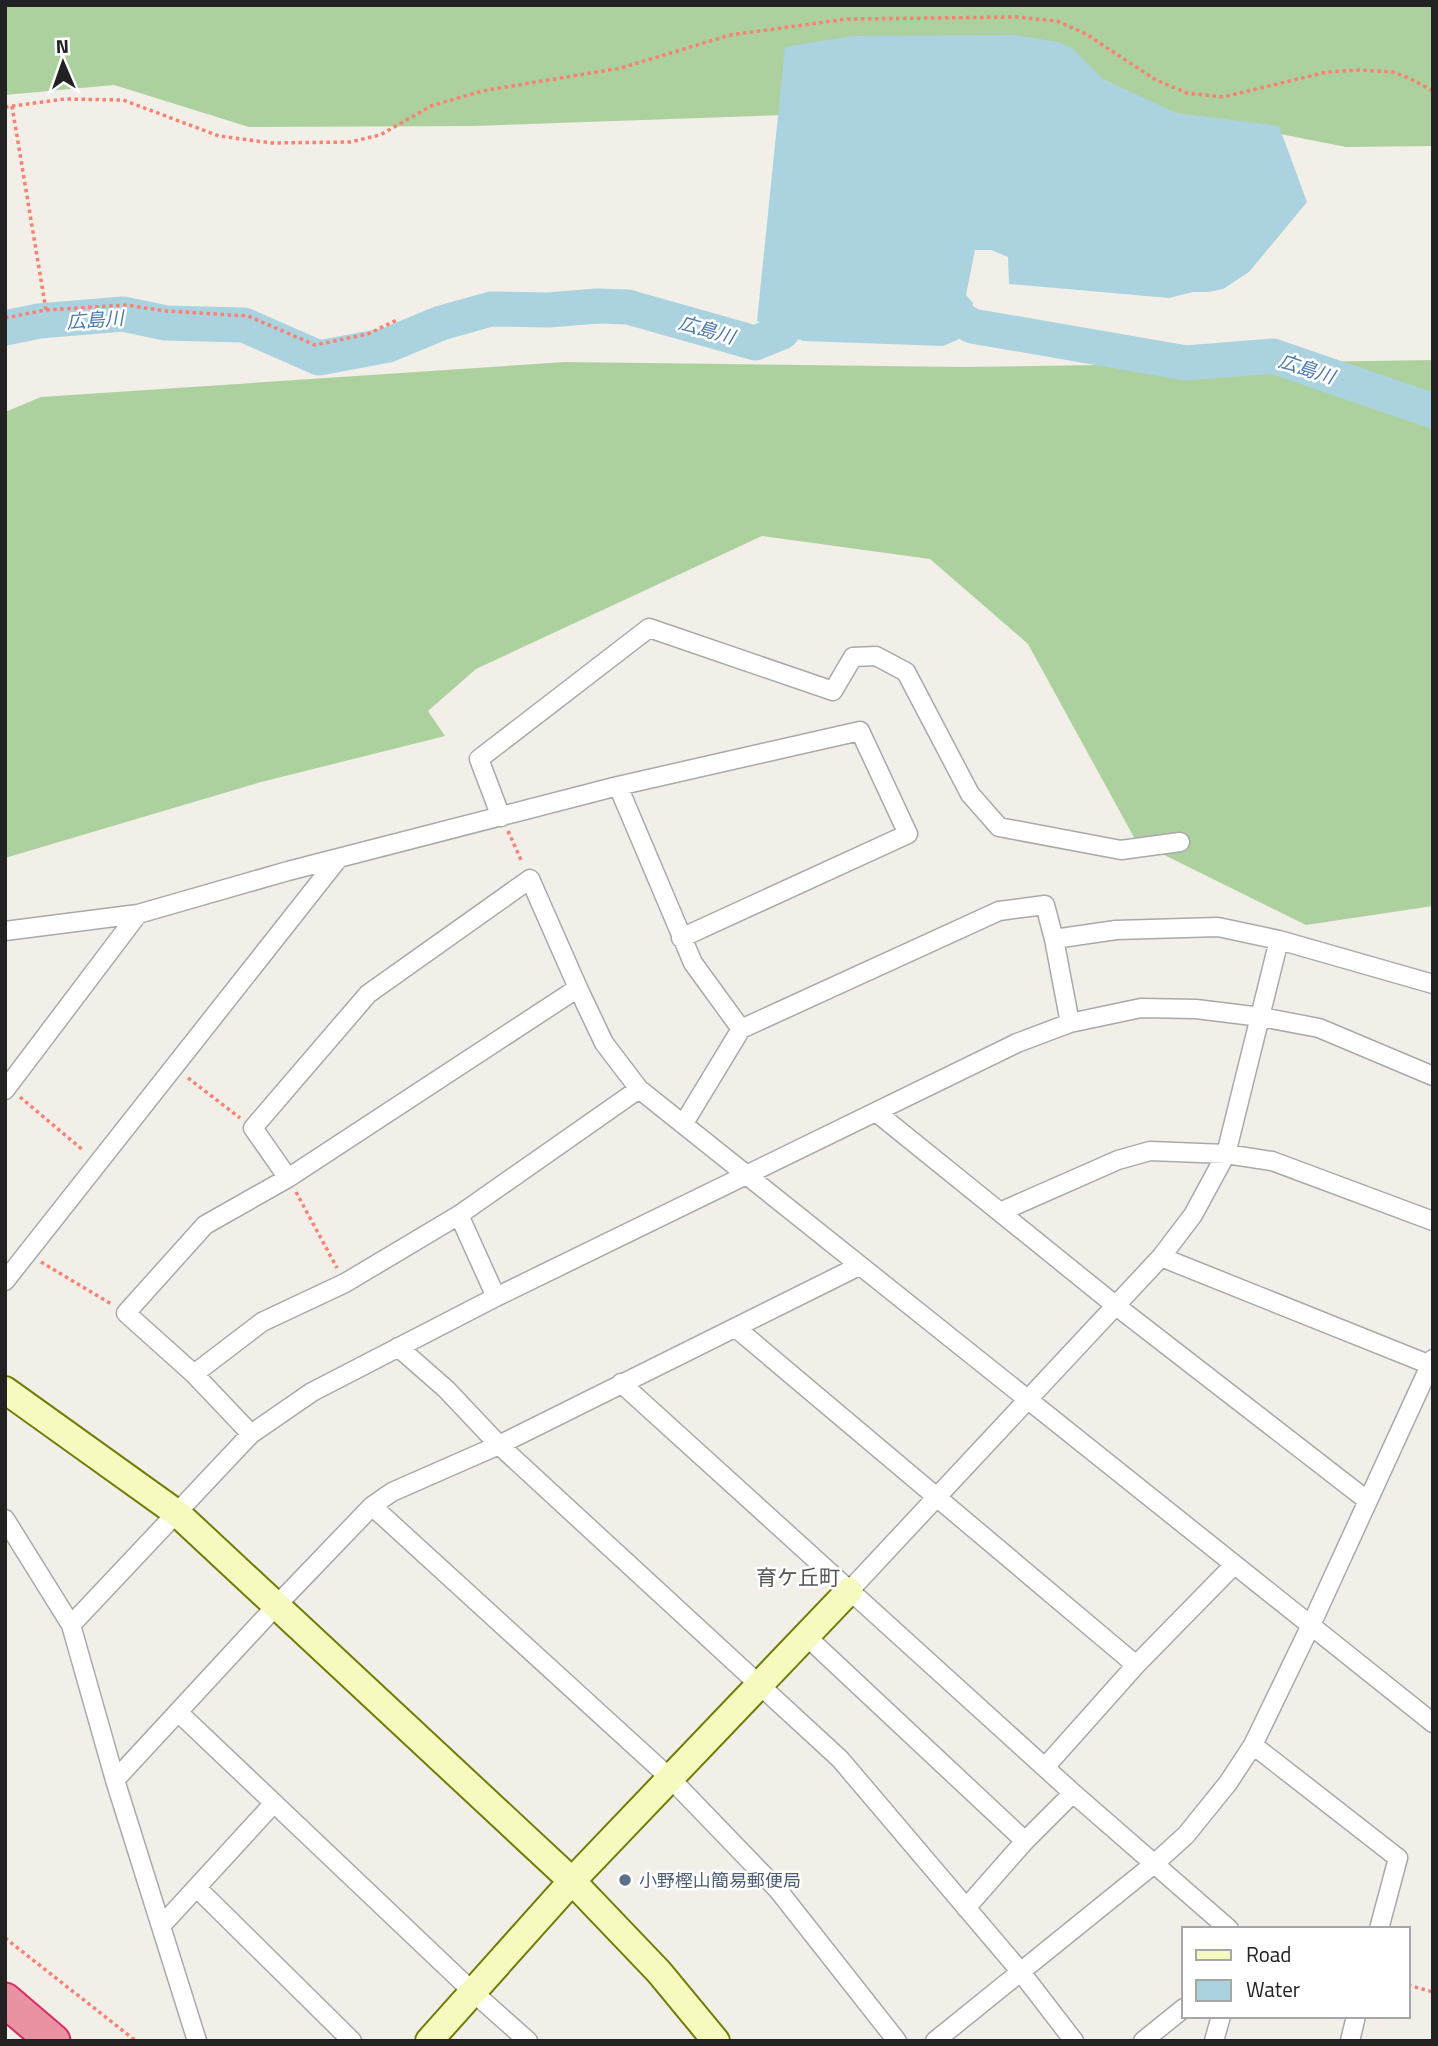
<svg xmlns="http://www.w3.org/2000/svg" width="1438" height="2046" font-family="'Titillium Web','Noto Sans JP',sans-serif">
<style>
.forest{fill:#add19e}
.water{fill:#aad3df}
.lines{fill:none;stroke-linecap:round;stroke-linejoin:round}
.river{stroke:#aad3df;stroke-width:35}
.street-casing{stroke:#a9a9a9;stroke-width:21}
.secondary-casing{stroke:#707d05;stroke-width:30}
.highway-casing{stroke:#dc2a67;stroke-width:37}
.path{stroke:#fa8072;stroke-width:3.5;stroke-dasharray:3.5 3.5;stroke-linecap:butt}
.street{stroke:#fff;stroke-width:18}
.secondary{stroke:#f7fabf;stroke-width:26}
.highway{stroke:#e892a2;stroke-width:33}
.service-dot{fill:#5c6f8a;stroke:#fff;stroke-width:2.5}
.labels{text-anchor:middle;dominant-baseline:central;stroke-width:5;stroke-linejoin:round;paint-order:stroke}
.service-label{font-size:18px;fill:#4e5e75;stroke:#fff;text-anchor:start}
.water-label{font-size:19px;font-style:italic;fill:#4a7aab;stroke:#fff}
.quarter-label{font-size:21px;fill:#555;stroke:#fff}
</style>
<rect width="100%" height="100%" fill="#f2efe9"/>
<!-- forest -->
<path class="forest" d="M5 5H1433V146L1346 147 1145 107 812 114 473 126 249 127 114 85 5 95Z
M1433 360V906L1306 925 1136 841 1028 644 930 559 762 536 476 669 428 711 445 736 261 782 5 858V412L41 397 565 362 964 367Z"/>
<!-- water -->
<path class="water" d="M1015 35 1058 42 1072 48 1103 79 1176 113 1279 126 1307 202 1249 272 1223 289 1208 292H1193L1169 298 1009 284 1008 257 991 250H975L966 295 973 303 969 335 943 346 803 341 757 321 785 47 853 36Z"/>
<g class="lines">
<!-- river -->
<path class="river" d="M931 300 972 326 1186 363 1273 356 1433 411
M5 328 39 321 123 314 166 323 244 325 319 358 388 345 441 323 491 309 549 310 597 306 628 307 755 343 782 332 811 295"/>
<!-- street casing -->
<g class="street-casing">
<path id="street" d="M618 786 693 963 741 1029 999 911 1045 905 1054 939 1070 1023
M501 817 479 759 649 628 833 691 853 657 876 656 906 672 970 794 999 827 1121 850 1180 842
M5 931 138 914 288 871 618 786 860 731 908 834 681 938
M1054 939 1116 930 1218 927 1279 940
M5 1090 138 914
M876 1112 1115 1305 1368 1501
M684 1123 741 1029
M288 1178 253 1128 368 994 530 879 578 988
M1000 1212 1118 1160 1150 1151 1226 1154 1272 1161 1433 1221
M459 1215 496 1297
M1161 1257 1433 1366
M5 1281 338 859
M736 1328 1136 1665
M398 1347 446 1389 499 1445 840 1759 1020 1971 1074 2041
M194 1374 126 1313 205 1225 288 1178 578 988 604 1043 639 1089 1433 1723
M621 1383 1073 1793 1229 1929
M251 1434 194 1374 262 1322 345 1283 459 1215 639 1089
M372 1506 671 1779 778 1890 897 2041
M5 1519 71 1625 115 1780 197 2041
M849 1591 1161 1257 1193 1215 1226 1154 1279 940 1433 984
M71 1625 251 1434 312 1392 496 1297 1017 1043 1070 1023 1141 1008 1196 1009 1261 1017 1319 1028 1433 1076
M806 1636 1025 1841
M178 1712 473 1992 528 2041
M1253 1745 1398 1858 1379 1929
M1046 1766 1136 1665 1234 1565
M115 1780 275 1607 372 1506 392 1492 499 1445 859 1266
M197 1888 352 2041
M966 1908 1025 1841 1073 1793
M162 1925 274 1803
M935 2041 1154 1864 1186 1835 1228 1783 1253 1745 1311 1625 1433 1359
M1143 2041 1184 2008
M1214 2041 1221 2016
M1350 2041 1356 2016"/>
</g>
<!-- secondary casing -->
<g class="secondary-casing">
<path id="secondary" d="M5 1390 178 1514 572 1881 659 1972 716 2041
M429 2041 572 1881 849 1591"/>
</g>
<!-- highway casing -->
<g class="highway-casing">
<path id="highway" d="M5 2000 53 2041"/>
</g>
<!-- path -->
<path class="path" d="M12 106 46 310
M5 107 65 99 123 100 219 136 272 143 350 142 380 135 431 106 482 91 621 68 730 35 847 19 1017 17 1057 21 1086 34 1156 80 1187 93 1223 97 1327 72 1359 70 1393 72 1411 79 1433 91
M5 318 46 310 126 305 166 311 248 316 315 345 368 334 399 319
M508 831 522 862
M188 1078 240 1118
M20 1097 84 1151
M296 1192 337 1268
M41 1262 113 1305
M5 1938 136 2041
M1408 1985 1433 1992"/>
<!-- street -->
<use href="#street" class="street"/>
<!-- secondary -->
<use href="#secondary" class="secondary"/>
<!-- highway -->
<use href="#highway" class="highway"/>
</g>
<!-- markers -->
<circle class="service-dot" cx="625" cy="1880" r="7"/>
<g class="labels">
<!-- service labels -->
<g class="service-label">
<text x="639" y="1880">小野樫山簡易郵便局</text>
</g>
<!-- water labels -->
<g class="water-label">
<text transform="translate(95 319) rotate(-4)">広島川</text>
<text transform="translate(707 329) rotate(16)">広島川</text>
<text transform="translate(1307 368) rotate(18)">広島川</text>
</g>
<!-- quarter labels -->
<g class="quarter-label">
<text x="798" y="1577">育ケ丘町</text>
</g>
</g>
<!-- border -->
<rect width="1438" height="2046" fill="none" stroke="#222222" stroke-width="14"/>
<!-- legend -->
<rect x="1182" y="1927" width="228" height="91" fill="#ffffff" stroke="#a7a7a7" stroke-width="2"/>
<rect x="1196" y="1950" width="35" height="10" fill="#f7fabf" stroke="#a7a7a7" stroke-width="2"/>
<text x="1246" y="1962" font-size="21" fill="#222222">Road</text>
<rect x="1196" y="1980" width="35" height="21" fill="#aad3df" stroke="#a7a7a7" stroke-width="2"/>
<text x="1246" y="1997" font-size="21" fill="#222222">Water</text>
<!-- north arrow -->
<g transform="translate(63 63) rotate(358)" stroke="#ffffff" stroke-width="5" paint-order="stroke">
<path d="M0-5L12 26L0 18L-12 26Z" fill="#222222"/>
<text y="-10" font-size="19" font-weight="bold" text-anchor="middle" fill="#222222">N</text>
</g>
</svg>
